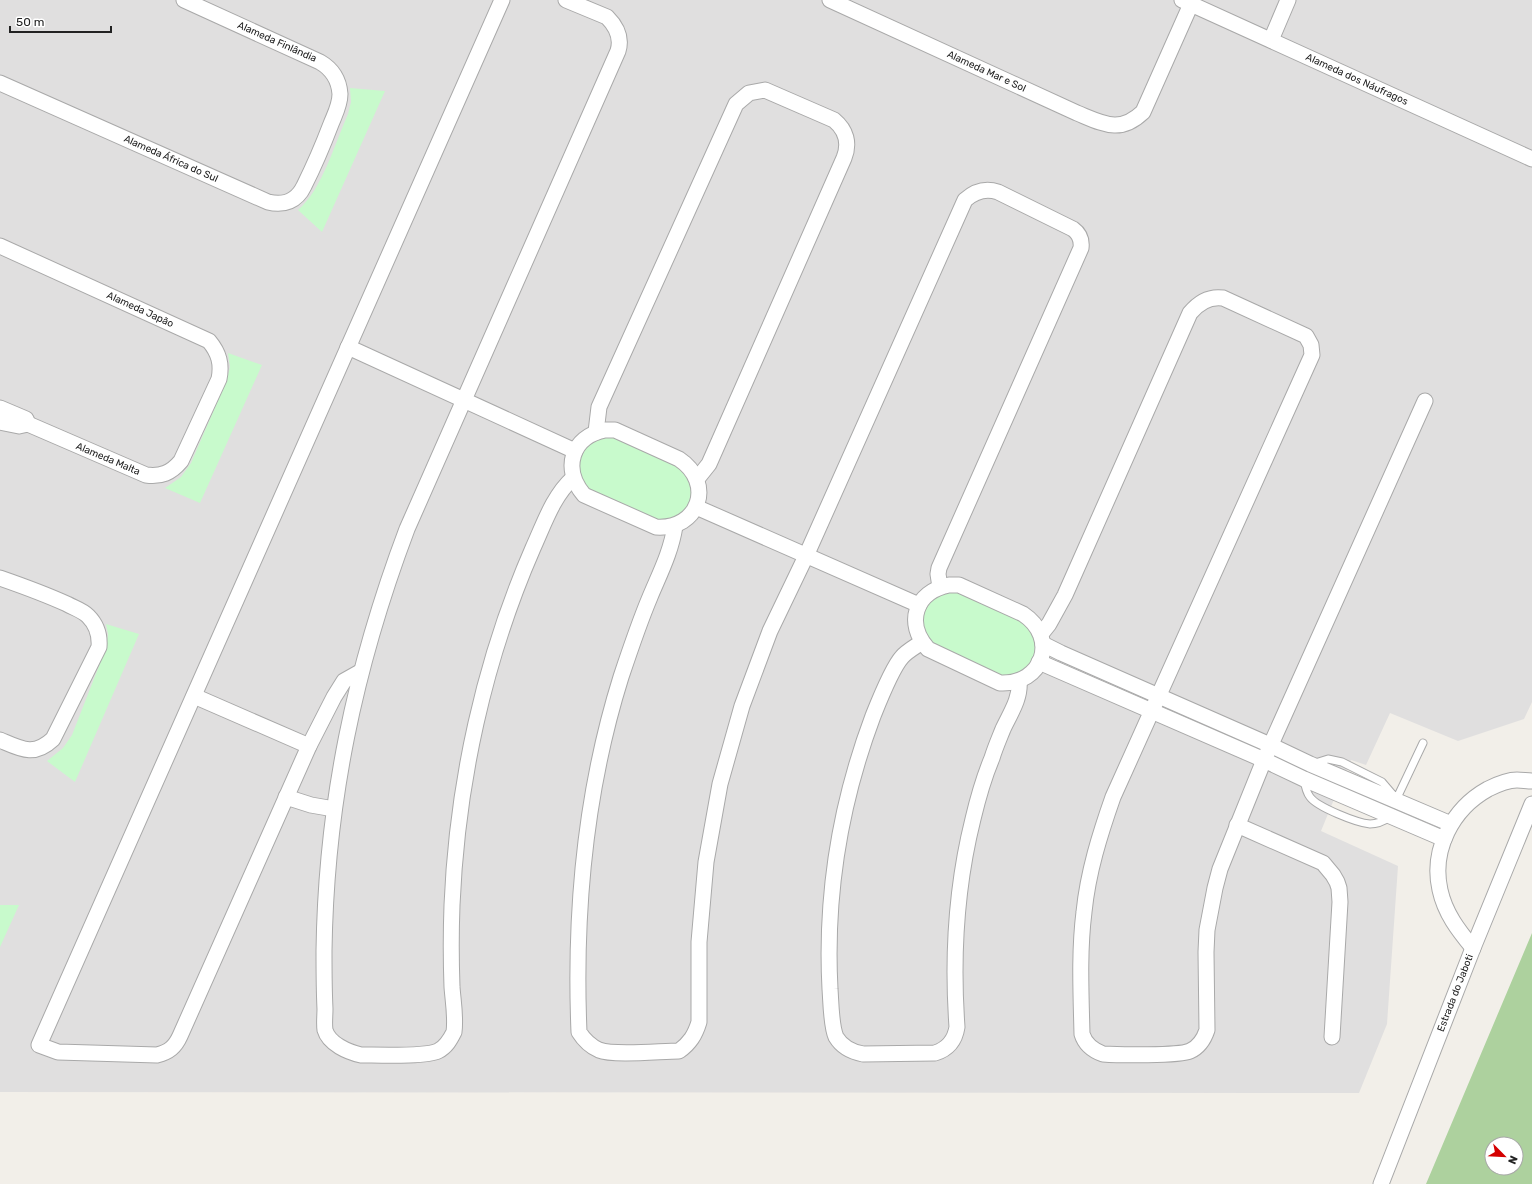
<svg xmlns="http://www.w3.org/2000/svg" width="1532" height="1184" font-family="Rubik,sans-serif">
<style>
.residential{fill:#e0dfdf}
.forest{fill:#add19e;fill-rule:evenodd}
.park{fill:#c8facc}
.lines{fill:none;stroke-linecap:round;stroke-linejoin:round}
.service-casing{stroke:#a9a9a9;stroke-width:9}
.minor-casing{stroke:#a9a9a9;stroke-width:17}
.service{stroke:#fff;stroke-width:7}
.minor{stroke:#fff;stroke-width:15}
.labels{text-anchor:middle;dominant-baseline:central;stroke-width:4;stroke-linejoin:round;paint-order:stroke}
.street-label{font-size:10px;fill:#222;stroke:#fff}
</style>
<rect width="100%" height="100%" fill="#f2efe9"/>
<!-- residential -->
<path class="residential" d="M0 0H1532V702L1524 719 1458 741 1390 713 1366 765 1351 760 1337 792 1321 831 1398 866 1387 1024 1359 1093 0 1092Z"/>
<!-- forest -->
<path class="forest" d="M1532 933V1184H1426ZM1492 1144H1516V1168H1492Z"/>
<!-- park -->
<path class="park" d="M350 88 385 91 322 232 298 210C322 190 335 143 348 114L351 102Z
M228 353 262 365 200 503 165 488 181 477 191 463 226 382 230 367Z
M606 437H613C631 445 677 461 687 475 693 483 693 496 689 504 685 513 674 520 665 521 649 522 605 496 589 489 576 475 575 455 591 443 594 440 601 439 606 437Z
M950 592H957L1020 620 1031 630 1036 644 1033 659 1029 666 1016 674 1001 676 932 644C920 630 919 610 934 598 938 595 945 593 950 592Z
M106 624 139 634 75 782 47 761 63 748 72 735 106 648 108 634Z
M0 905H19L0 947Z"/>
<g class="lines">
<!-- service casing -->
<g class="service-casing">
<path id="service" d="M1312 764 1328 759 1342 762 1382 782 1394 796
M1304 779C1305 786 1306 792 1310 797 1317 807 1357 823 1370 824 1377 824 1384 821 1390 817
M1396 800 1423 743"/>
</g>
<!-- minor casing -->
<g class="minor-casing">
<g id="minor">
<path d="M566 0 607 17C617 27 622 38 618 51L407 529C355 667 326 803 324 951 324 970 324 989 325 1009 325 1015 324 1024 325 1030 329 1044 348 1052 361 1055 377 1055 426 1057 438 1051 446 1047 450 1040 454 1032 456 1017 453 1001 452 987 451 960 451 932 452 905 457 784 484 660 533 548 544 524 553 496 573 478"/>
<path id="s1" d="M830 0 1077 113C1104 124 1120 134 1143 112L1191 4"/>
<path id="s2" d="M1182 0 1532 159"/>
<path d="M1271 40 1288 0"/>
<path id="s3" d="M0 83 268 202C284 206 297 201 304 186 314 166 323 145 331 124 335 114 340 105 340 94 339 80 332 69 320 62L184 0"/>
<path id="s4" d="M0 246 209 341C219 353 222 364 219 379L181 461C171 473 161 477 146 475L28 424 19 426 0 422"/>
<path d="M348 347 575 451"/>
<path d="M0 408 26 419 28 424"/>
<path d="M605 430H615L679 459C715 483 699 530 656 527L584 495C562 469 571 437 605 430Z"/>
<path d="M596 432 599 407 736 104 749 93 765 90 834 120C846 130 850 143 844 158L709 464 697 479"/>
<path d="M696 507 919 605"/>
<path d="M675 526C671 552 660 573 650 597 639 623 630 650 621 677 585 792 574 911 579 1032 584 1040 590 1046 599 1050 614 1056 661 1051 679 1051 690 1043 695 1035 699 1022V942L706 862 720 784 742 706 770 631 806 556 965 200C975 191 986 188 998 192L1073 229C1080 234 1082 240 1081 248L939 568 938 574 940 587"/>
<path d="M0 578C23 586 45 594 67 604 74 608 82 610 88 616 97 625 100 635 99 647L53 739C34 757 21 749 0 740"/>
<path d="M949 585H959L1023 614C1059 638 1043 685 1000 683L928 649C905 623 915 592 949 585Z"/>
<path d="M1041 634 1049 624 1065 595 1190 313C1199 302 1209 296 1223 298L1306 336 1311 345 1312 355 1113 797C1100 834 1088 872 1084 912 1079 952 1081 993 1082 1034 1085 1044 1092 1050 1103 1054 1117 1055 1179 1056 1190 1051 1199 1047 1204 1039 1207 1030L1206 952 1207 930 1215 888 1220 869 1264 760 1425 401"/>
<path d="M922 642C915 647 907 651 902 657 892 668 879 701 873 716 840 804 825 895 830 989 831 1002 831 1026 836 1037 842 1047 852 1052 863 1054L935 1053C948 1049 955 1040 957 1027 952 957 956 887 973 819 978 798 984 777 992 758 995 748 999 739 1003 729 1010 714 1021 698 1019 681"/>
<path d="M1043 644 1061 653 1270 745 1310 764 1451 824"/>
<path d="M1039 662 1264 760 1304 779 1444 839"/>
<path d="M360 672 344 681 334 697 309 746 180 1036C175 1047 169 1052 157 1055L58 1052 39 1045 502 0"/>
<path d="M194 696 309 746"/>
<path d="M286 797 311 805 334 809"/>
<path d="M1237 825 1323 863 1333 875 1337 882 1339 888 1340 902 1332 1037"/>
<path d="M1473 948C1458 930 1445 913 1440 890 1431 850 1452 809 1488 789 1496 785 1507 780 1517 780 1522 780 1527 781 1532 781"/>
<path id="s5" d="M1381 1184 1473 948 1532 804"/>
</g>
</g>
<!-- service -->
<use href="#service" class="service"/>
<!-- minor -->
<use href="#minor" class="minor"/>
</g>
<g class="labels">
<!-- street labels -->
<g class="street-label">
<text transform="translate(277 42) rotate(24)">Alameda Finlândia</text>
<text stroke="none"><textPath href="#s1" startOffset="172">Alameda Mar e Sol</textPath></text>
<text stroke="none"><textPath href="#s2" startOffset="192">Alameda dos Náufragos</textPath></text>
<text stroke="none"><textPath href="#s3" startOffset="187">Alameda África do Sul</textPath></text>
<text stroke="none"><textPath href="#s4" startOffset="154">Alameda Japão</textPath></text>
<text transform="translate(108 459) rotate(23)">Alameda Malta</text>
<text stroke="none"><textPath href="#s5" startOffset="205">Estrada do Jaboti</textPath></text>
</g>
</g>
<!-- north arrow -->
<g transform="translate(1504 1156) rotate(114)"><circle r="19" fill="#ffffff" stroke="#a7a7a7"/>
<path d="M0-3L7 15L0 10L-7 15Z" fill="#d40000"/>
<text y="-6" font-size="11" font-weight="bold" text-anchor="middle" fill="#222222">N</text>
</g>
<!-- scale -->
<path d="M10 26v6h101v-6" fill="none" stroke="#222222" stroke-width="2"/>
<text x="16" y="26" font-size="12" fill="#222222" stroke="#ffffff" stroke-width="3" paint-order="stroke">50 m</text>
</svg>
